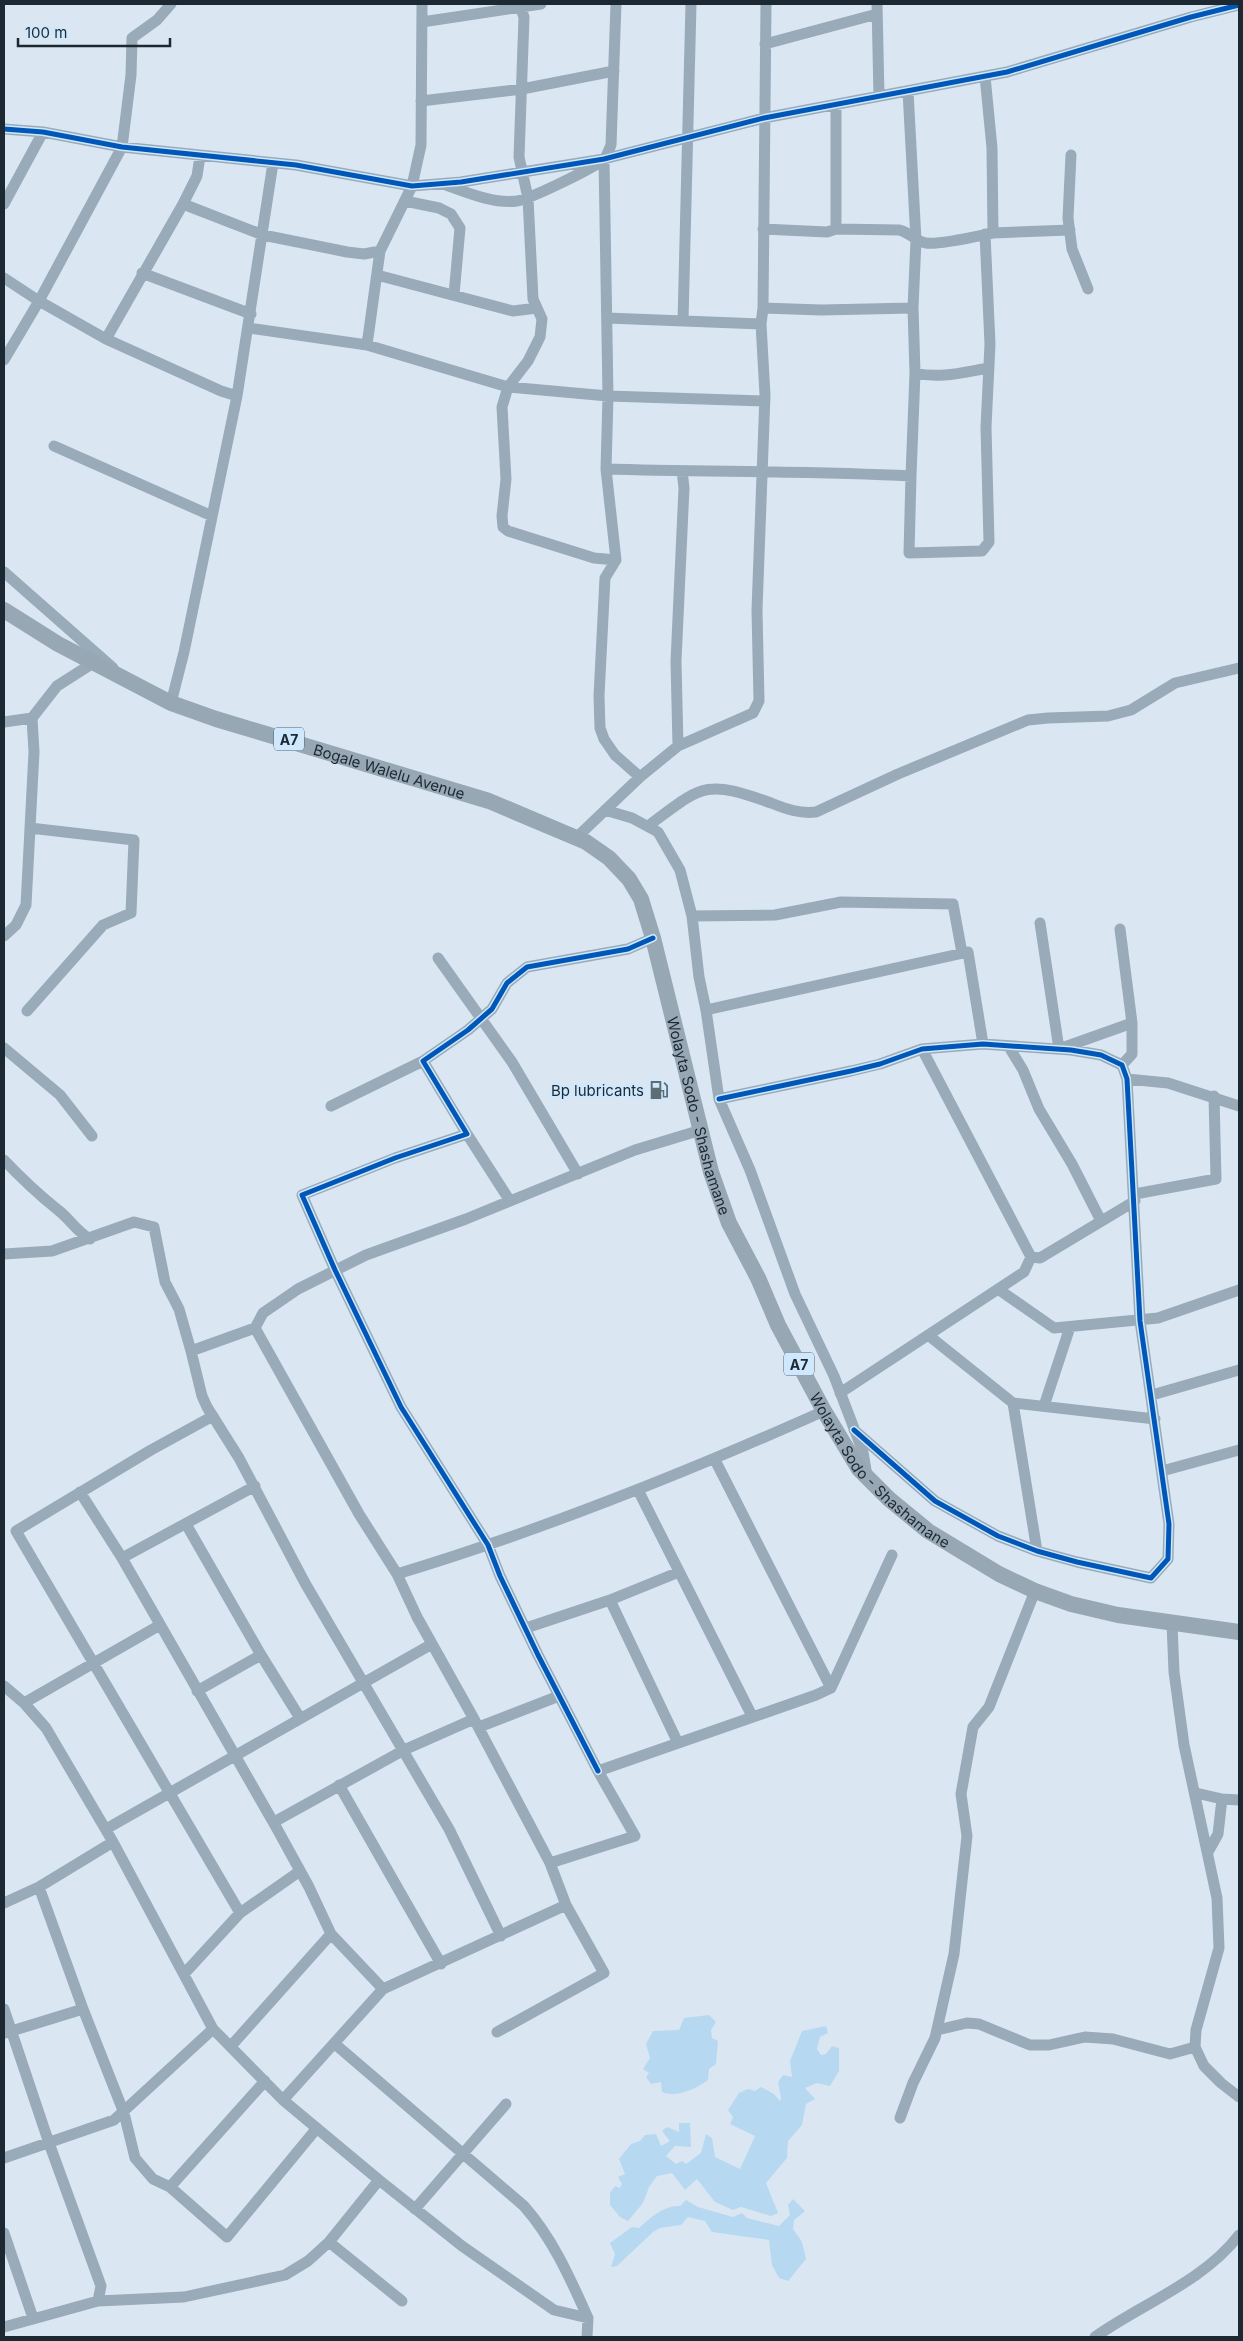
<svg xmlns="http://www.w3.org/2000/svg" width="1243" height="2341" font-family="Inter,sans-serif">
<style>
.green{fill:#b7d8f1}
.lines{fill:none;stroke-linecap:round;stroke-linejoin:round}
.minor{stroke:#99abb8;stroke-width:11}
.highway{stroke:#98a7b4;stroke-width:16}
.cycleway-casing{stroke:#cfe8fd;stroke-width:8}
.cycleway{stroke:#0057b8;stroke-width:5}
.labels{text-anchor:middle;dominant-baseline:central;stroke-width:5;stroke-linejoin:round;paint-order:stroke}
.shield{fill:#cfe8fd;stroke:#52626f;stroke-width:1}
.shield-label{font-size:14px;font-weight:bold;fill:#1c2932}
.street-label{font-size:15px;fill:#1c2932;stroke:#cfe8fd}
.poi-label{font-size:15px;fill:#1c2932;stroke:#cfe8fd;text-anchor:end}
</style>
<rect width="100%" height="100%" fill="#dae7f2"/>
<!-- green -->
<path class="green" d="M709 2015 716 2022 711 2030 712 2038 718 2041 716 2064 709 2069 708 2080C696 2089 677 2098 662 2092L661 2082 651 2084 646 2077 649 2073 643 2069 650 2058 646 2044 653 2031 679 2030 684 2018Z
M826 2026 828 2033 820 2037 817 2049 821 2055 826 2054 832 2046 839 2048V2071L830 2086 817 2083 805 2088 815 2099 806 2104 802 2125 788 2141 787 2158 766 2183 778 2213 771 2216 741 2207 733 2210 715 2202 697 2179 685 2190 672 2173 657 2176 649 2187 643 2203 628 2221 620 2217 610 2205V2193L615 2186 620 2188 622 2184 618 2177 625 2174 619 2159 631 2144 640 2141 645 2135 656 2134 661 2146 670 2141 662 2131 667 2127 679 2132V2123H690L691 2147 675 2146 666 2156 676 2164 682 2161 686 2164 701 2153 706 2134 712 2138 715 2157 740 2169 755 2136 730 2124 733 2117 728 2110 739 2093 748 2089 755 2091 761 2087 774 2094 780 2101 781 2098 778 2082 783 2075 792 2077 790 2061 802 2031Z
M793 2199 805 2211 794 2220 793 2229 802 2242 806 2259 788 2281 779 2278 772 2265 769 2240 712 2232 705 2221 688 2217 681 2225 660 2228 653 2232 617 2266 611 2267 615 2254 610 2243 632 2227 639 2228C650 2218 664 2205 680 2206L686 2200 698 2207 733 2217 742 2213 747 2218 779 2226 790 2215 788 2205Z"/>
<g class="lines">
<!-- minor -->
<path class="minor" d="M519 4 524 17 519 157 528 198 533 299 542 319 540 337 528 361 508 387 502 407 506 479 502 516 503 527 508 531 594 558 616 560
M877 4 879 96
M422 22 541 4
M765 44 877 14
M908 91 916 240 913 308 915 373 911 476
M421 101 522 89 614 71
M4 129 43 132 122 147 296 165 412 186 461 182 604 159 764 118 1007 72 1191 17 1239 5
M1071 155 1068 218 1072 249 1088 289
M604 159 608 396 606 469 616 560 605 578 599 696 600 728 604 739 615 755 640 777
M446 185C468 193 494 204 517 201 530 199 596 167 604 159 607 156 609 149 611 145L616 4
M405 201 439 208 451 214 460 228 454 295
M4 204 43 132
M183 204 263 235 347 252 364 254 380 251
M763 229 827 232 836 229V105
M836 229 899 230C909 232 915 241 926 243 941 245 977 236 993 233L992 148 985 76
M993 233 1070 230
M142 273 251 314
M377 275 513 311 537 308
M4 278 39 301 106 339 221 391 237 396
M763 308 821 310 913 308
M607 318 761 324
M683 321 691 4
M249 328 367 345 508 387 608 396 765 401
M106 339 183 204 197 176 200 156
M367 345 380 251 412 186 421 145 422 4
M4 360 39 301 122 147 131 75 132 38 157 20 171 4
M915 373C940 379 964 372 989 368
M54 446 212 516
M606 469C708 472 809 471 911 476L909 553 982 551 989 542 986 427 990 344 985 234
M4 572 113 668
M171 703 184 652 237 396 273 163
M4 722 32 718 57 686 93 663
M678 746 676 661 684 488 682 471
M605 810 632 818 658 832 680 870 692 916 699 977 706 1010 719 1099 750 1170 795 1294 834 1376 863 1452 867 1476
M648 826C703 785 704 779 771 803 786 809 800 814 816 812L898 774 1028 720 1048 718 1108 716 1131 710 1175 683 1239 668
M576 838 640 777 678 746 753 713 759 701 757 610 765 395 761 324 763 308 766 4
M692 916 775 915 841 902 953 904 962 953
M1040 923 1059 1049 1132 1023
M1120 929 1132 1023V1054L1122 1065
M4 936 16 925 26 905 34 752 32 718
M438 958 512 1062 578 1174
M706 1010 968 952 983 1044
M27 1011 103 925 131 913 134 840 30 828
M1009 1047 1023 1070 1039 1109 1072 1164 1101 1221
M4 1048 60 1095 92 1136
M1127 1079 1168 1083 1239 1106
M719 1099 851 1071 880 1064 922 1049 946 1047 983 1044 1071 1050 1101 1055 1122 1065 1127 1079 1140 1321 1169 1524 1168 1559 1151 1578 1077 1562 1037 1551 998 1536 935 1501 854 1430
M331 1106 423 1061
M467 1134 510 1201
M4 1160C21 1178 38 1194 58 1210 70 1219 76 1231 90 1239
M1135 1194 1216 1179 1214 1096
M4 1254 52 1251 134 1222 154 1227 165 1282 179 1309 191 1351 255 1328 359 1514 397 1574 417 1617 474 1719
M1031 1257 1040 1258 1135 1201
M998 1289 1054 1328 1158 1318 1239 1290
M255 1328 263 1313 298 1289 366 1255 466 1219 635 1150 701 1130
M928 1335 1013 1403 1155 1419
M191 1351 202 1396 207 1407 239 1458 305 1583 449 1829 501 1936
M840 1393 1024 1272 1031 1257 922 1049
M1152 1395 1239 1370
M1013 1403 1037 1551
M1044 1406 1070 1327
M213 1416 151 1450 16 1531 240 1913
M715 1460 831 1688
M1162 1471 1239 1450
M638 1490 752 1716
M80 1492 122 1558 276 1827 309 1887 331 1934 383 1989
M186 1524 261 1655 300 1718
M122 1558 255 1486
M397 1574C543 1530 685 1473 824 1411
M610 1600 678 1743
M1172 1623 1174 1672 1184 1745 1217 1898 1219 1948 1196 2030 1195 2047 1204 2066 1221 2083 1239 2097
M526 1628 610 1600 679 1572
M4 1686 24 1703 46 1728 113 1842 213 2029 283 2100 379 2180 462 2246 554 2310 588 2318 587 2337
M197 1691 261 1655
M24 1703 160 1625
M479 1727 559 1696
M598 1771 538 1655 500 1576 488 1545 401 1407 335 1270 302 1195 395 1158 467 1134 423 1061 468 1030 492 1009 507 983 527 967 628 949 653 938
M339 1785 441 1964
M1196 1793 1222 1799 1239 1800
M274 1822 404 1750 474 1719 550 1863
M106 1829 432 1644
M1208 1852 1218 1834 1222 1799
M4 1903 39 1887 113 1842
M184 1974 240 1913 300 1871
M4 2009 49 2143 101 2286 98 2301
M83 2009 124 2113 135 2158 153 2179 170 2187 265 2081
M937 2030 967 2023 979 2024 1030 2045H1049L1085 2037 1113 2039 1170 2054 1195 2047
M497 2032 604 1973 566 1905
M5 2033 83 2009 39 1887
M335 2044 524 2206C553 2239 570 2278 588 2318
M231 2046 331 1934
M283 2100 383 1989 566 1905 550 1863 635 1836 598 1771 816 1695 831 1688 892 1555
M900 2118 913 2083 935 2038 954 1954 967 1836 961 1794 973 1727 989 1707 1035 1591
M4 2158 114 2120 213 2029
M170 2187 227 2237 317 2128
M415 2209 506 2104
M4 2233 33 2318
M329 2242 402 2301
M4 2327 98 2301 184 2297 285 2275 308 2261 329 2242 379 2180
M1095 2337C1143 2303 1203 2282 1239 2235"/>
<!-- highway -->
<path class="highway" id="s1" d="M4 610 58 644 171 703 216 719 489 801 586 842 609 858 629 879 641 899 653 938 711 1172 729 1223 758 1278 778 1325 824 1411 859 1469 889 1499 928 1531 999 1574 1035 1591 1071 1604 1118 1615 1239 1632"/>
<!-- cycleway casing -->
<g class="cycleway-casing">
<path id="cycleway" d="M4 129 43 132 122 147 296 165 412 186 461 182 604 159 764 118 1007 72 1191 17 1239 5
M719 1099 851 1071 880 1064 922 1049 946 1047 983 1044 1071 1050 1101 1055 1122 1065 1127 1079 1140 1321 1169 1524 1168 1559 1151 1578 1077 1562 1037 1551 998 1536 935 1501 854 1430
M598 1771 538 1655 500 1576 488 1545 401 1407 335 1270 302 1195 395 1158 467 1134 423 1061 468 1030 492 1009 507 983 527 967 628 949 653 938"/>
</g>
<!-- cycleway -->
<use href="#cycleway" class="cycleway"/>
</g>
<!-- icons -->
<defs>
<g id="fuel-bare" transform="scale(1.5)"><path d="M-5.5-6h7V0h2V4h1.3V-2.5L3-4.5l.8-.8L6-3V5H2.5V1h-1V6h-7ZM-4.2-4.7v3.2H.2V-4.7Z" fill="#5e6c75" stroke="#cfe8fd" stroke-width="2.5" paint-order="stroke"/></g>
</defs>
<g fill-rule="evenodd">
<use href="#fuel-bare" x="659" y="1090"/>
</g>
<g class="labels">
<!-- shield labels -->
<g class="shield">
<rect x="274" y="727.5" width="30" height="23" rx="4"/>
<rect x="784" y="1352.5" width="30" height="23" rx="4"/>
</g>
<g class="shield-label">
<text x="289" y="739">A7</text>
<text x="799" y="1364">A7</text>
</g>
<!-- street labels -->
<g class="street-label">
<text stroke="none"><textPath href="#s1" startOffset="420">Bogale Walelu Avenue</textPath></text>
<text stroke="none"><textPath href="#s1" startOffset="934">Wolayta Sodo - Shashamane</textPath></text>
<text stroke="none"><textPath href="#s1" startOffset="1339">Wolayta Sodo - Shashamane</textPath></text>
</g>
<!-- poi labels -->
<g class="poi-label">
<text x="644" y="1090">Bp lubricants</text>
</g>
</g>
<!-- border -->
<rect width="1243" height="2341" fill="none" stroke="#1c2932" stroke-width="10"/>
<!-- scale -->
<path d="M18 38v8h152v-8" fill="none" stroke="#1c2932" stroke-width="2.5"/>
<text x="25" y="38" font-size="15" fill="#1c2932" stroke="#cfe8fd" stroke-width="4" paint-order="stroke">100 m</text>
</svg>
